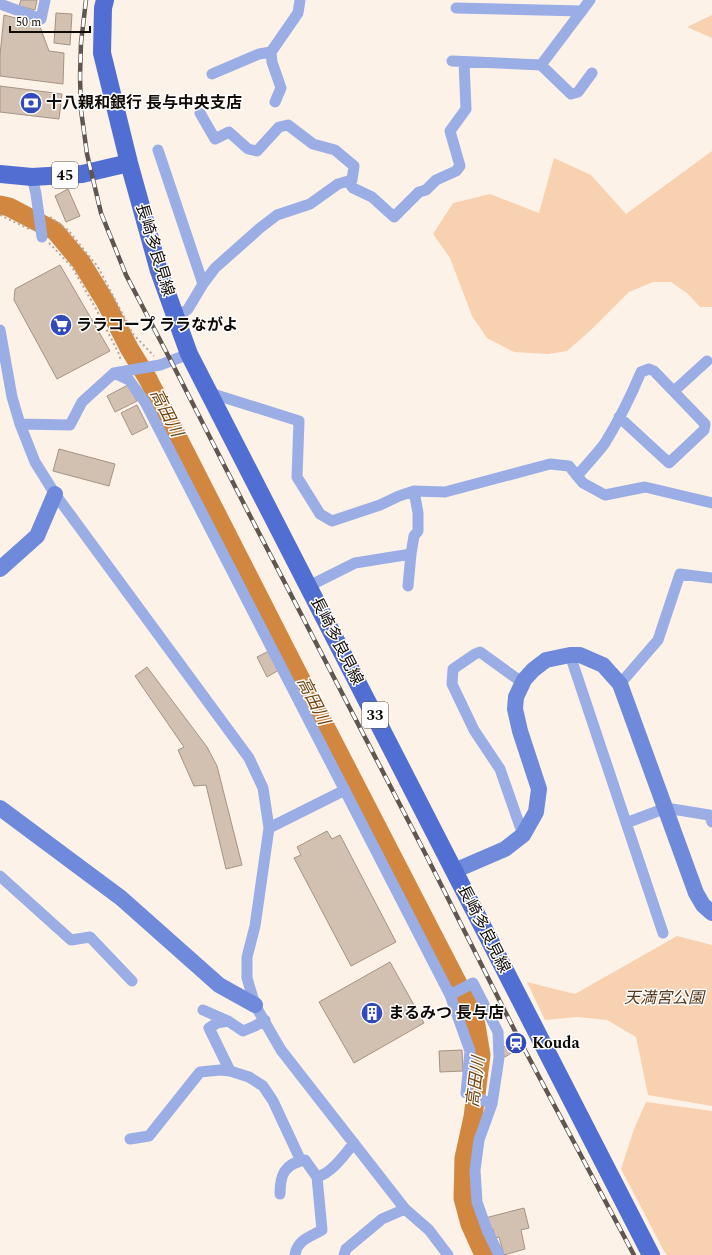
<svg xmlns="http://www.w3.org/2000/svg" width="712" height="1255" font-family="Spectral,'Noto Sans JP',serif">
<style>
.green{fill:#f7d1b0}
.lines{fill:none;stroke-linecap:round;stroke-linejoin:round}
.river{stroke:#d1873f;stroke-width:19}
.building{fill:#d2c0b1;stroke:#a49384}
.path{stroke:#b1a79f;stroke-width:2;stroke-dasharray:2 3;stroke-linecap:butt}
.street{stroke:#9aaee5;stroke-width:11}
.secondary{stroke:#6f8adb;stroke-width:16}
.primary{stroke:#516ed2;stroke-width:18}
.rail-casing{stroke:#5e5650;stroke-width:4.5}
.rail{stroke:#fff;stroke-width:3;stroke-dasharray:9;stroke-linecap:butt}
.labels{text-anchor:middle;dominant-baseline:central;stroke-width:3;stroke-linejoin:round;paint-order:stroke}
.shield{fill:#fff;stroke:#585451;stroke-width:1}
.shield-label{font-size:15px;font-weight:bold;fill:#110b07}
.poi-label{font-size:16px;font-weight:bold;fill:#110b07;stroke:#fff;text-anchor:start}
.street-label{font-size:16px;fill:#110b07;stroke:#fff}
.park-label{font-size:16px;font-style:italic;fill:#57381b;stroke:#fff}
.water-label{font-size:17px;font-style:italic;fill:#75440d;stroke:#fff}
</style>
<rect width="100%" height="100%" fill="#fdf2e8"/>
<!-- green -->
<path class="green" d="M712 15V38L687 27Z
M712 151V307H700L688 294 671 282H653L629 292 592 329 567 351 548 354 514 352 487 338 472 316 450 258 433 234 453 203 490 194 539 213 554 158 591 175 626 214Z
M677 936 712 945V1106L648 1095 636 1037 607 1020 577 1017 545 1020 527 982 575 994Z
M646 1102 712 1111V1255H667L664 1251 621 1169 634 1129Z"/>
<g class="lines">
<!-- river -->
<path class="river" d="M0 205 9 207 55 231 81 262 105 301 129 348 148 379 292 662 469 1005 476 1025 481 1055 473 1117 464 1158 463 1198 470 1224 484 1255"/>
</g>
<!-- building -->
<path class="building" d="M21 0H37L35 10 19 6Z
M56 13 72 14 70 45 54 43Z
M4 15 39 24 49 51 64 53 63 84 0 76V55Z
M0 86 62 94 59 119 0 112Z
M68 189 80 216 66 222 55 196Z
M60 265 110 351 57 379 14 300 15 289Z
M128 385 137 401 115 412 107 396Z
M137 405 148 427 132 435 121 413Z
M59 449 115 464 109 486 53 471Z
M269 651 279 670 267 677 257 657Z
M147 667 207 747 217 766 242 865 226 869 206 785 194 786 178 750 184 747 135 676Z
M327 831 332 839 340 835 396 942 351 966 294 858 301 855 297 847Z
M390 962 424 1023 354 1063 319 1002Z
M512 1042 516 1050 505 1057 500 1049Z
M462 1050 463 1071 440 1072 439 1051Z
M524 1208 529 1228 521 1230 525 1249 504 1255 499 1237 495 1238 493 1229 489 1230 485 1218Z"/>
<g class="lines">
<!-- path -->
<path class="path" d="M0 215 31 230
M50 217 68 230 98 267 133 334 154 356
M49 243 72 267 95 307 119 354 121 361"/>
<!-- street -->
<path class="street" d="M0 4 41 19 45 0
M456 8 582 11
M271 52 272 62 281 88 275 102
M452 61 541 65 590 0
M541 65 571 94 578 92 592 73
M212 74 259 54 271 52 298 13 300 0
M200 113 215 139 229 132 248 149 257 151 279 127 288 125 313 144 335 150 354 166 352 180 338 184 310 204 277 215 260 228 215 268 203 284
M158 150 203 284 188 309 176 318
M32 177 36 194 42 237
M348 181 353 188 372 197 394 217 419 192 426 190 436 180 456 171 460 166 450 131 466 109 464 62
M0 330 12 397 20 424 35 462 55 494 249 758 263 788 269 828 255 926 247 957V978L255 1005 281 1050 405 1209 429 1230 448 1255
M114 373 129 380 145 402 450 995 470 1051 466 1093 492 1104
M674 391 707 361
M210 393 299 421 297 477 320 514 332 521 380 505 399 496 414 491 445 492 550 464 569 466 583 483 605 495 645 487 712 503
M20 424 70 425 82 402 114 373 160 365 189 354
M577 476C586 465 597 454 605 443 619 420 631 396 641 372L649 369 654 371 705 424 704 430 669 463 619 417
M309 586 355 563 411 554 414 536 418 531V513L414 491
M408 586 411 554
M570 655 663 933
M620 684 658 640 680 574 712 578
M626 823 666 808 709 815 712 822
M269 828 345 790
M523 835 500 769 474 730 452 684 453 669 475 654 480 652 523 683
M0 876 71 940 90 937 132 981
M450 995 473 983 498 1032 499 1058 492 1104 479 1140 475 1170 477 1202 487 1230 499 1255
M203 1010 228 1021
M265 1020 255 1026 243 1031 228 1021 217 1023 209 1028 230 1071 249 1077 263 1086 273 1101 301 1161
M130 1139 149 1136 200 1072 220 1070 230 1071
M280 1194C280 1175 284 1164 305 1160L317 1177
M295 1255C297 1240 310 1237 322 1230L317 1177C332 1173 344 1155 354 1143
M344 1255 346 1249 382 1219 405 1209"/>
<!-- secondary -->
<path class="secondary" d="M0 569 37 536 55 494
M0 808 121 898 219 985 255 1005
M454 871 505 849 523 835 536 812 539 789 520 731 515 709 516 697 524 680 533 670 546 660 570 655H580L603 665 620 684 696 893 703 905 712 913"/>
<!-- primary -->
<path class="primary" d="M105 0 103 8 102 53 129 163 159 271 189 354 651 1255
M0 174 32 177 82 174 129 163"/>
<!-- rail casing -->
<g class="rail-casing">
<path id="rail" d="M86 0 81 43 80 77 81 110 87 154 101 213 126 275 171 361 246 508 426 855 520 1041 634 1255"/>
</g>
<!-- rail -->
<use href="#rail" class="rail"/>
</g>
<!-- icons -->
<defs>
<g id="bank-disc" transform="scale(1.15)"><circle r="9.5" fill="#324abb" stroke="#fff"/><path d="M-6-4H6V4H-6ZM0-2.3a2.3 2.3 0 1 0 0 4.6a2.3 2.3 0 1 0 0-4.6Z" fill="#fff"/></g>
<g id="supermarket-disc" transform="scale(1.15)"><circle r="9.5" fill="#324abb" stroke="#fff"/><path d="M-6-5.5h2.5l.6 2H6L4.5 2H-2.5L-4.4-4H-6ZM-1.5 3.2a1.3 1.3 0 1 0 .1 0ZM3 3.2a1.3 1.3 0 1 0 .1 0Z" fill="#fff"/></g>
<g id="building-disc" transform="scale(1.15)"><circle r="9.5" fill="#324abb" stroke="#fff"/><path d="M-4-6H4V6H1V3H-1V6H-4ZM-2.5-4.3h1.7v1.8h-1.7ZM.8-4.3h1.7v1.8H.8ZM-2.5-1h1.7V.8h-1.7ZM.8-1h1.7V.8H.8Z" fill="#fff"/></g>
<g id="station-disc" transform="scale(1.15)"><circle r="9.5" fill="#324abb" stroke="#fff"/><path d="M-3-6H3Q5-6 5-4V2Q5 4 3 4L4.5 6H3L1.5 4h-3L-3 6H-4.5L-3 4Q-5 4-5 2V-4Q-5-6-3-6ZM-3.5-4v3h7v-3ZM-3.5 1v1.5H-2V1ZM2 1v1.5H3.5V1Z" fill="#fff"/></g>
</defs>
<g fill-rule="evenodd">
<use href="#bank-disc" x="31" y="103"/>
<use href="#supermarket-disc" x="61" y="325"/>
<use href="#building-disc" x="372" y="1013"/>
<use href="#station-disc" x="516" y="1043"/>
</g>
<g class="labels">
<!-- shield labels -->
<g class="shield">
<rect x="52" y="162" width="26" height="26" rx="3"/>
<rect x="362" y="702" width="26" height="26" rx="3"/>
</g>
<g class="shield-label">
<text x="65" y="175">45</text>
<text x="375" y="715">33</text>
</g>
<!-- poi labels -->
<g class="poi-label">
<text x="46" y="103">十八親和銀行 長与中央支店</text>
<text x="76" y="325">ララコープ ララながよ</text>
<text x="388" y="1013">まるみつ 長与店</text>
<text x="532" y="1043">Kouda</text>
</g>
<!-- street labels -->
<g class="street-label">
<text transform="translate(155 250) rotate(73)">長崎多良見線</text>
<text transform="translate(337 641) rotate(63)">長崎多良見線</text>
<text transform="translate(484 929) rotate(63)">長崎多良見線</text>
</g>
<!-- park labels -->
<g class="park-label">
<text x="664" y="998">天満宮公園</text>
</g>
<!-- water labels -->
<g class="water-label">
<text transform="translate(166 413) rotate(63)">高田川</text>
<text transform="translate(313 701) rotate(63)">高田川</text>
<text transform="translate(476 1082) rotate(-83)">高田川</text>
</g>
</g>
<!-- scale -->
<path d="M10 26v6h80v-6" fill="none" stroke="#110b07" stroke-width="2"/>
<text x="16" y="26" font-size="12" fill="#110b07" stroke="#ffffff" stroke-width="3" paint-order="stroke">50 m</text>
</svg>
